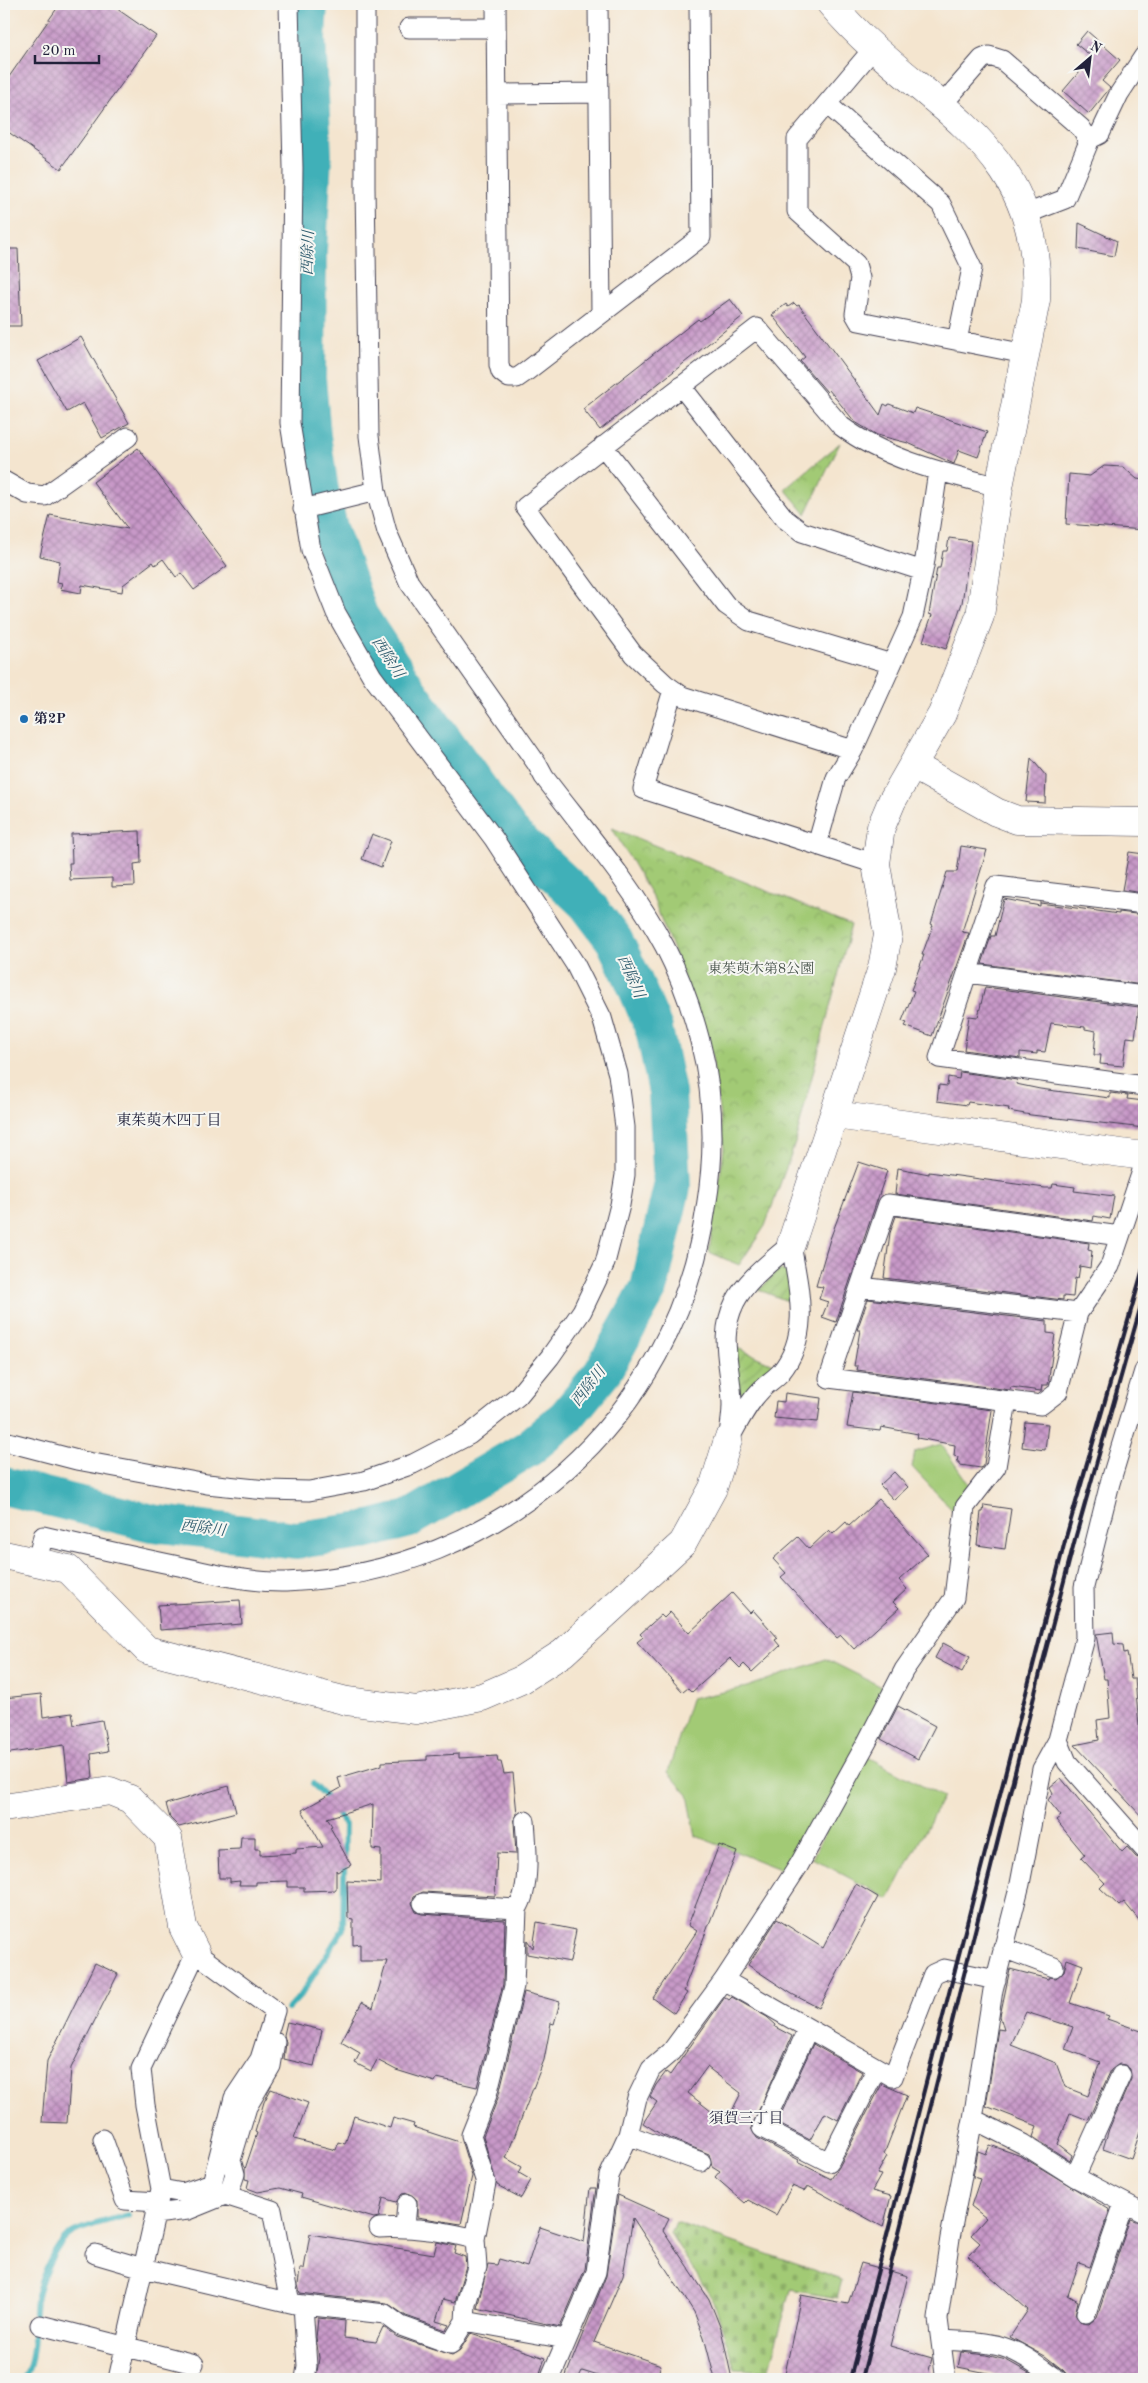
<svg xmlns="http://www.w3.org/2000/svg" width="1148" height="2383" font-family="'Old Standard TT','Noto Serif JP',serif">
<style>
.grass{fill:#a2ca75;stroke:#627658}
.cemetery{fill:url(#cemetery-stones);stroke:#627658}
.park{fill:url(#park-crowns);stroke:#627658}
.garden{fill:url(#garden-furrows);stroke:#627658}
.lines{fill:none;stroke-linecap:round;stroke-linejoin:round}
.stream{stroke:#40b0b8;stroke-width:6}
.river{stroke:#40b0b8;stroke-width:38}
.building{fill:url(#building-cross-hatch);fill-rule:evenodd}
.street-casing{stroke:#423f51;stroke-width:21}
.secondary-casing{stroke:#423f51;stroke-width:29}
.street{stroke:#fff;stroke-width:19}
.secondary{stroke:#fff;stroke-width:28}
.rail{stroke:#22223b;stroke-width:4}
.poi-dot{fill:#1f6fb2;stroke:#f6f6f2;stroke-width:2}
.labels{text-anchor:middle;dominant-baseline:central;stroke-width:4;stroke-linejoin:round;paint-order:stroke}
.poi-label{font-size:14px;font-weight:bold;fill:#22223b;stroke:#f6f6f2;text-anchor:start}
.park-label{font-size:14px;fill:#48544c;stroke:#f6f6f2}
.water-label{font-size:15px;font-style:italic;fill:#2e5b6d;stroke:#f6f6f2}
.neighbourhood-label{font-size:15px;fill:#22223b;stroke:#f6f6f2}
</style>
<defs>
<pattern id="cemetery-stones" width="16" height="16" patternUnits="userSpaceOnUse" patternTransform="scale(1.25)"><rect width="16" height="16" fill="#a2ca75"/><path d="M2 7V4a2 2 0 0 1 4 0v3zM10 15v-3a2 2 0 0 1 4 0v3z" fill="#8bad66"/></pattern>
<pattern id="park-crowns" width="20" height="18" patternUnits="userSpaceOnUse" patternTransform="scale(1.25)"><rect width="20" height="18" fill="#a2ca75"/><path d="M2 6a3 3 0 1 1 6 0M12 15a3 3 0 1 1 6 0" fill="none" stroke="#8bad66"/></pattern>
<pattern id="garden-furrows" width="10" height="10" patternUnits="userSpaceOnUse" patternTransform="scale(1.25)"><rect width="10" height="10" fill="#a2ca75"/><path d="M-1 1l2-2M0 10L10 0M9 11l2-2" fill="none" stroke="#8bad66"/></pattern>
<pattern id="building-cross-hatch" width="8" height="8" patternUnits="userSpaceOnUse" patternTransform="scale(1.25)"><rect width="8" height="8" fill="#c899c8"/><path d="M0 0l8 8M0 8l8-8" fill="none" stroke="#a27ca4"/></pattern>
</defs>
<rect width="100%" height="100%" fill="#f6f6f2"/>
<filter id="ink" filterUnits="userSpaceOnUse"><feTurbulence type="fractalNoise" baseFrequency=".02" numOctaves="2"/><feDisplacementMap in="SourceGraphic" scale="10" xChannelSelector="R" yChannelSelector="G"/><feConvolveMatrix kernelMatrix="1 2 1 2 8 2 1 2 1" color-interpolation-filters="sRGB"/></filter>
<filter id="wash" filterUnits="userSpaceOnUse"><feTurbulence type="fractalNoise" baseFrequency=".0096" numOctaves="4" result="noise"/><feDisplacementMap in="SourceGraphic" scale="20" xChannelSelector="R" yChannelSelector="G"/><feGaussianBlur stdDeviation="1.12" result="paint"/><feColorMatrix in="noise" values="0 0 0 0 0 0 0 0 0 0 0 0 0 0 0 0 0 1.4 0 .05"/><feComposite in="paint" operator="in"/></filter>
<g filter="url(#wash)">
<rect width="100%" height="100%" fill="#f4e5cf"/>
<!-- grass -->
<path class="grass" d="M941 1444 970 1486 958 1516 912 1467 915 1452Z
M826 1659 888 1690 790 1873 696 1836 688 1795 668 1772 691 1699 747 1687Z
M866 1756 943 1797 889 1899 812 1858Z"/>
<!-- cemetery -->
<path class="cemetery" d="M675 2222 842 2280 837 2298 791 2290 768 2371 735 2369 714 2302 670 2233Z"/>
<!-- park -->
<path class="park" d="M840 443 806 514 785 489Z
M612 828 851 925 795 1143 765 1226 739 1265 709 1252 724 1148 711 1049 653 898Z"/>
<!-- garden -->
<path class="garden" d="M778 1270 785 1271 790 1275 793 1303 759 1290Z
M733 1346 777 1366 750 1394 741 1393 738 1387Z"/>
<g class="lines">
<!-- stream -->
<path class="stream" d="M288 2009 301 1995 343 1929 345 1825 327 1798 313 1784
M24 2379C35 2357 34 2335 35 2311 35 2290 53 2245 72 2233 86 2225 112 2220 128 2215"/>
<!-- river -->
<path class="river" d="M4 1486 152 1523 296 1540 363 1531 409 1519 529 1448 566 1417 602 1373 649 1288 672 1187 667 1092 654 1029 632 977 614 940 586 903 511 833 409 692 359 615 329 528 320 490 312 436 307 379 308 250 313 155 307 38 309 4"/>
</g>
<g id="blocks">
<!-- building -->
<path class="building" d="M60 4H110L156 36 61 169 4 129V84Z
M1087 31 1120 60 1102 81 1110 88 1089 114 1063 91 1092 57 1076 44Z
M1079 223 1117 241 1114 256 1078 249Z
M4 249H18L21 326H4Z
M730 299 743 316 600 430 583 409 698 319 700 321Z
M794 303 797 306 799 305 880 415 884 404 888 406 889 404 913 413 915 408 987 432 978 457 959 450 954 464 908 443 877 435 855 422 829 390 827 392 800 361 805 357 772 315 786 304 788 307Z
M81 337 129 423 102 438 83 403 67 412 38 361Z
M138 448 227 566 194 590 181 573 176 577 163 559 155 565 153 562 123 585 122 592 82 585 81 593 60 589 62 583 57 582 60 561 40 556 50 515 128 529 93 482Z
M1104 466 1123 467 1137 479 1144 480V530L1066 524 1069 474 1090 476Z
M949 538 971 541 962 603 946 649 923 641 932 615 929 614 937 568H940L943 551H947Z
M1031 758 1046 776 1045 803 1026 802Z
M140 831 141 863 134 864 135 886 112 887V878L70 880 69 863H72L71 834Z
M372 834 391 841 381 867 362 859Z
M961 846 987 850 962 932 969 933 932 1036 905 1026 907 1023 902 1021 914 991 911 990 924 955H922L933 925 931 924 947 872H957Z
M1129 852 1144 854V893L1122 890Z
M1004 899 1040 906V903L1119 914V912L1144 915V983L1143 985 982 964 991 936H995Z
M985 987 1139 1007 1135 1038 1127 1037 1123 1066 1100 1064 1101 1055H1094L1096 1031 1085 1029V1027L1051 1023 1045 1052 1037 1051V1054L1020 1052V1058L964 1050 969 1016 978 1017Z
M960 1072 1017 1080 1016 1084 1040 1089 1110 1098V1093L1128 1095 1127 1099 1144 1101V1128L1031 1115 1008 1111 1009 1108 968 1102 967 1105 937 1101 939 1085 947 1086 948 1077 959 1079Z
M859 1162 887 1171 836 1322 822 1317 828 1302 819 1299 823 1287 816 1286 830 1239Z
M898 1168 929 1174V1172L1045 1188H1052L1053 1184 1075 1187 1074 1191 1114 1196 1110 1219 1094 1216 1093 1221 895 1194Z
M896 1216 1089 1243 1088 1250 1092 1251 1090 1268 1080 1266 1078 1279 1075 1278 1073 1297 1063 1296V1300L884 1278 890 1233Z
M868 1299 1047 1321V1333L1055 1334 1048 1385H1042L1041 1391 1011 1387 1010 1390 857 1370 858 1366H854L860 1330H857Z
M853 1392 992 1410 984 1464 981 1468 960 1465V1462H957L958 1457 954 1456 955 1445 917 1438 918 1434 881 1427 880 1431 847 1427Z
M785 1393 821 1398 818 1422 774 1418 776 1401 784 1402Z
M1025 1422 1048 1424 1045 1450 1022 1447Z
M894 1472 908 1487 894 1500 880 1485Z
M879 1499 928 1554 899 1580 907 1589 893 1602 899 1608 854 1649 841 1635 837 1638 781 1577 786 1573 773 1559 798 1537 809 1549 829 1530 833 1534 846 1522 849 1526Z
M984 1505 1011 1509 1005 1549 977 1545 981 1512H983Z
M732 1593 750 1613 753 1610 778 1638 775 1640 780 1646 752 1672 744 1664 740 1668 730 1658 692 1692 688 1688 683 1692 637 1642 643 1637 640 1634 661 1615 664 1618 670 1612 689 1633Z
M240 1600 242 1624 160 1630 158 1605Z
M1113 1632 1114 1644 1123 1645 1124 1653 1127 1652 1131 1679H1135L1140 1739 1144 1738V1819L1075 1745 1099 1740 1097 1720 1110 1718 1107 1679H1104L1096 1634Z
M943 1643 970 1657 962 1672 935 1658Z
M41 1694 43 1717 72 1713 74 1725 102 1720 108 1751 91 1754 93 1778 68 1782 64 1745 4 1754V1698Z
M898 1706 935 1726 918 1759 881 1739Z
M459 1754V1758L497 1756 498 1762H501L504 1774 513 1773 517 1814 514 1822 516 1854 497 1853 495 1896 423 1892 414 1896 412 1903 416 1912 422 1914 505 1920 503 1984 477 2087 437 2078 435 2082 396 2070 377 2060 371 2071 355 2063 360 2053 341 2042 362 2002 373 2008 387 1961H360V1944L353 1945V1919L348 1918 347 1881 381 1883V1850L372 1849 373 1804 327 1818 332 1826 330 1827 351 1865 337 1872 336 1870V1890L304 1891V1887H288V1881L256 1882V1885H239L240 1881 230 1882V1878H219L218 1850 240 1849 241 1837H255V1849H260V1855L296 1853V1849L323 1847 302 1810 341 1788 338 1778 382 1765V1762L427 1760V1756Z
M1061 1778 1122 1852 1127 1847 1136 1857 1144 1860V1926L1124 1902 1119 1906 1100 1888 1105 1883 1081 1858 1085 1855 1056 1820 1061 1816 1048 1800 1053 1793 1050 1787Z
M229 1786 236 1812 179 1827 170 1818 166 1804Z
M719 1845 737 1852 685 1986 686 1988 684 1991 687 1993 674 2013 653 1998 697 1931 688 1925Z
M856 1884 878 1897 819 2008 792 1994 748 1965 777 1919 823 1948Z
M537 1922 576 1930 570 1962 527 1954V1940L533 1948Z
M1067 1959 1083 1965 1070 2003 1109 2016 1107 2019 1144 2032V2120L1131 2159 1103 2149 1109 2129 1131 2079 1130 2069 1125 2065 1119 2064 1111 2070 1088 2120 1070 2113 1058 2144 1072 2155 1070 2161 1033 2137 1037 2126 986 2106 998 2029 1004 2030 1000 2016 1010 1969 1048 1979 1049 1977 1056 1978 1064 1971ZM1026 2012 1073 2027 1065 2049 1100 2062 1088 2096 1065 2087 1056 2063 1011 2045Z
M95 1963 118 1974 71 2068 67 2123 42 2122 47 2061Z
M524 1992 560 2002 554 2024 551 2023 544 2060 506 2158 522 2167 519 2173 531 2180 521 2198 497 2185 483 2136 498 2098Z
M725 1997 729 2000 732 1997 767 2017 776 2025 775 2027 792 2036 751 2128 757 2138 799 2160 798 2162 831 2179 839 2167 882 2084 907 2095 884 2154 887 2156 877 2174 881 2175 872 2191 891 2196 883 2227 808 2186 804 2191 792 2186 776 2215 748 2200 745 2203 715 2177 720 2171 712 2166 709 2154 662 2135 643 2123 657 2102 650 2097 656 2085 666 2072 670 2075ZM707 2067 741 2093 726 2123 688 2093Z
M287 2022 322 2030 314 2066 284 2059 286 2043 284 2035Z
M813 2044 862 2072 838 2120 825 2113 810 2140 777 2123Z
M271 2089 308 2103 294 2139 336 2150 338 2142 345 2144 354 2116 390 2128 393 2118 414 2124 413 2127 462 2143 472 2176 461 2224 417 2217V2200L408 2193 402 2194 396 2202 383 2198 379 2217 374 2218 301 2197 302 2194 280 2188 258 2192 247 2188 249 2180 245 2179V2169L257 2133 255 2132 264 2102Z
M990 2145 1021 2156 1110 2210 1090 2267 1079 2263 1068 2295 1078 2301 1075 2315 1082 2323 1089 2324 1097 2317 1130 2219 1144 2224V2379H1071L1063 2370 1045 2356 1010 2337 1028 2310 968 2256 980 2243 971 2235 986 2218 971 2206 980 2179 973 2177 978 2151 986 2154Z
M590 2188H596L585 2269 560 2327 477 2308 488 2264 497 2265 499 2259 527 2267 540 2227 584 2242Z
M618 2195 669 2218 663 2230 709 2299 721 2329 732 2379H715L704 2337 694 2312 633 2218 623 2275 594 2342 661 2365 656 2379H608L582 2371 578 2379 565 2378 606 2276Z
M310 2234 434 2254 437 2242 456 2246 454 2253 465 2257 466 2266 455 2302 443 2299 436 2321 449 2325 446 2330 406 2316 387 2303 300 2293 298 2285 300 2269H304Z
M861 2263 908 2276 890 2346 932 2358 927 2379H784L801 2295 848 2304Z
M318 2318 345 2321 344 2338 376 2342 383 2327 397 2337 452 2355 460 2350 471 2333 545 2358 538 2379H316L319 2358 316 2338Z
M961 2352 986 2355 1006 2360 1031 2374 1030 2379H1017L958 2367Z"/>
</g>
</g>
<g filter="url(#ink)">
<use href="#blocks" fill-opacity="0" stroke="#423f51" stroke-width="1"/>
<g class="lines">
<!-- street casing -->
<g class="street-casing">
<path id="street" d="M496 4 499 365 501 372 509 378H517L527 371 701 237 699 4
M598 4 601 314
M409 28H496
M873 49 797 139V211L856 264 860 278 855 314 859 321 1025 354
M497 94 599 93
M827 104 941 204 972 268 957 341
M941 106 982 59 989 56 1002 60 1081 128 1085 134 1088 144 1065 199 1026 214
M1088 140 1100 134 1119 94 1144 56
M681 386 785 519 802 532 923 571
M603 446 726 605 749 621 892 664
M4 481 27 494 45 496 128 437
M303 509 376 491
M673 690 643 789 876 864
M853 750 682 696 665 684 633 654 525 507 757 328 841 426C886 460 945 473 999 487
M817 845 836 778 853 750 913 617 924 566 938 471
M1144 904 996 886 939 1058 1144 1086
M967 973 1144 996
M1120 1236 888 1204 829 1378 1041 1405 1058 1392 1078 1313 1110 1266 1141 1174 1144 1162
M861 1287 1078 1313
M732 1434C740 1419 749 1402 761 1390 767 1383 775 1379 781 1372 812 1334 798 1287 791 1244
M728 1440C730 1428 732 1416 732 1405 732 1368 717 1338 735 1302 747 1279 772 1261 791 1244
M4 1441 77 1460 207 1484 266 1490 309 1491 364 1481 413 1464 469 1435 518 1396 550 1357 582 1311 605 1263 620 1205 625 1175V1127L618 1074 602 1018 575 964 494 839 372 676 336 613 311 550 290 423 293 168 289 4
M37 1562 43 1536C86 1546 130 1556 174 1565 210 1573 249 1583 286 1582 500 1573 675 1420 706 1208 715 1154 714 1095 700 1041 692 1010 680 976 665 947 633 886 586 832 544 777L537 764 409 582 387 532 376 491 369 436 365 188V4
M1058 1740 1067 1762 1144 1849
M423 1903 517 1909
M1003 1948 1054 1967
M724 1980 893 2077 933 1974 944 1969 996 1980
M808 2029 762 2128 829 2162 877 2068
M973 2119 1023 2144 1075 2177 1144 2213
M628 2135 701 2162
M103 2139 125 2200 158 2202
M1075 2177 1121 2075
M225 2195 272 2210 290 2303
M155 2214 188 2210 225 2195 231 2186 235 2174 231 2160 247 2107 271 2066 275 2042
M405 2227 407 2204
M379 2228C413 2226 443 2231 475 2239
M95 2254 143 2268 295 2304 385 2314 401 2326 451 2344 465 2321 466 2304 477 2267 475 2239 486 2183 471 2135 487 2095 514 1986 517 1909C531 1889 527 1845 525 1821
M303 2305 307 2366 305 2379
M1086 2313 1124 2203
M465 2321 566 2339
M40 2325 194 2364
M941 2340C961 2341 983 2341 1003 2347 1023 2353 1041 2368 1057 2379
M118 2379 161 2189 145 2105 141 2069 196 1953 275 2011 260 2059 234 2098 212 2183 183 2193 161 2189
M550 2379 596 2272 609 2176 628 2135 637 2098 651 2069 671 2052 724 1980 799 1865 867 1742 904 1670 954 1598 965 1507 996 1467 1007 1401
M943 2379 945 2373 938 2319 950 2238 973 2119 993 1990 1020 1884 1042 1769 1058 1740 1085 1638 1084 1587 1110 1483 1144 1371"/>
</g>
<!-- secondary casing -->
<g class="secondary-casing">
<path id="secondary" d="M914 766 996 812 1017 820 1144 822
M834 1115 1144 1156
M791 1244 882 968 888 935 876 864 881 827 892 801 942 714 980 616 999 487 1036 300C1044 138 919 109 831 4
M4 1555 68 1569 147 1650 347 1701 416 1710 482 1697 521 1680 563 1653 683 1543 713 1488 728 1440
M4 1808 110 1791 130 1799 168 1838 183 1927 196 1953"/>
</g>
<!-- street -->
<use href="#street" class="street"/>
<!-- secondary -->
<use href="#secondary" class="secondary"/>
<!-- rail -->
<path class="rail" d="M850 2379 1066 1537 1144 1265
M862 2379 1042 1665 1075 1539 1144 1295"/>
</g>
</g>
<!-- markers -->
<circle class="poi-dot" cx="24" cy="719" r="5"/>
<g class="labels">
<!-- poi labels -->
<g class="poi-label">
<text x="34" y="719">第2P</text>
</g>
<!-- park labels -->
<g class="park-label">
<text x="761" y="969">東茱萸木第8公園</text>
</g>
<!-- water labels -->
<g class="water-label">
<text transform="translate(309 253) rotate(-88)">西除川</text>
<text transform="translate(387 658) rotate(57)">西除川</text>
<text transform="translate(630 977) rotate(66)">西除川</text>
<text transform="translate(589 1387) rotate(-52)">西除川</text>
<text transform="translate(203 1529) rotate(7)">西除川</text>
</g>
<!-- neighbourhood labels -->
<g class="neighbourhood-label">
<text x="169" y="1121">東茱萸木四丁目</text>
<text x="746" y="2119">須賀三丁目</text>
</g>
</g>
<!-- margin -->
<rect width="1148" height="2383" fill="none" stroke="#f6f6f2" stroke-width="20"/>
<!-- north arrow -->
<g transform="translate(1090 58) rotate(28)" stroke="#f6f6f2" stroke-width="4" paint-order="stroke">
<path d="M0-4L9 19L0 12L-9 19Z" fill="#22223b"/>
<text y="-8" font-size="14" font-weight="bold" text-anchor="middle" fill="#22223b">N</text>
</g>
<!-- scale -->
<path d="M35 55v8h64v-8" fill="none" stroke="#22223b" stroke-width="2.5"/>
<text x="42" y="55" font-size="15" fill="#22223b" stroke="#f6f6f2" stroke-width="4" paint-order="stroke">20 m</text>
</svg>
